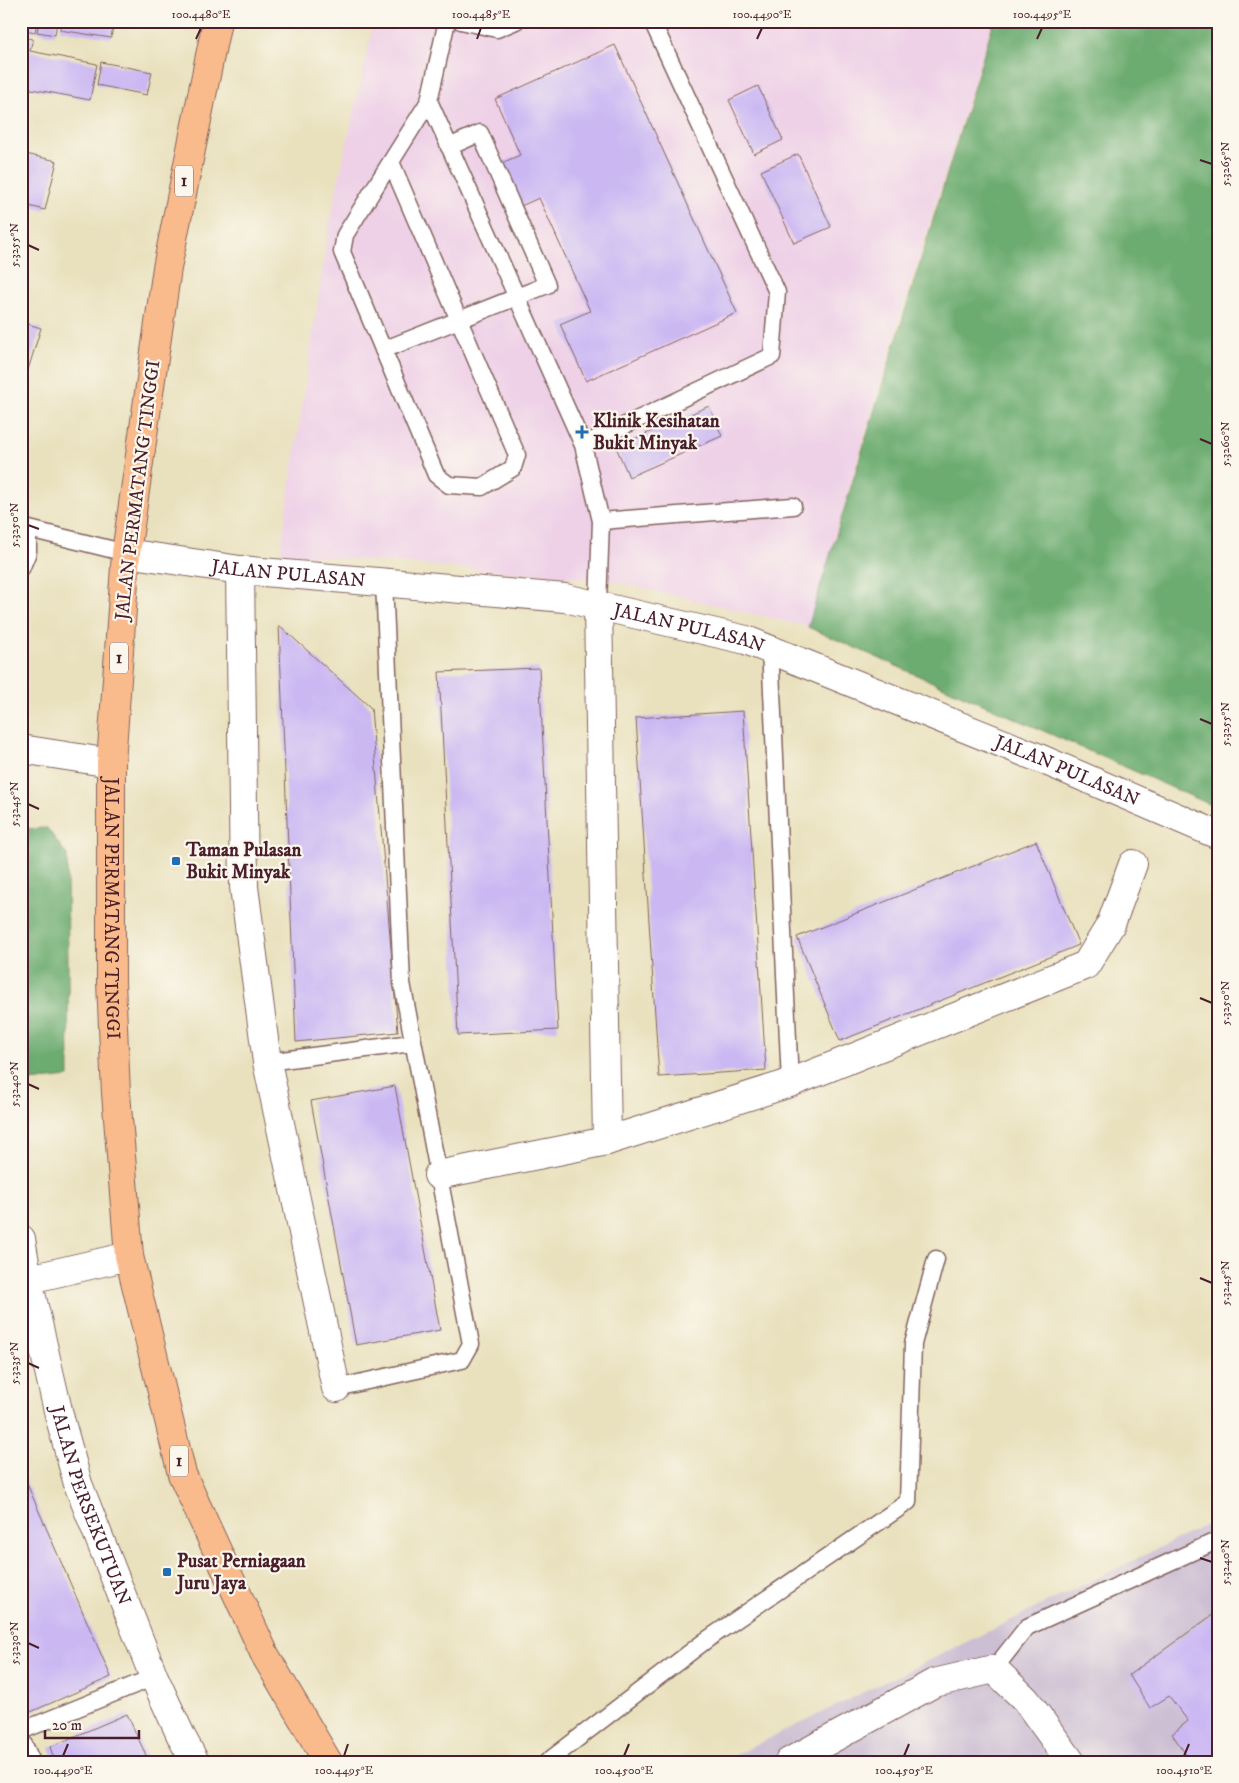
<svg xmlns="http://www.w3.org/2000/svg" width="1239" height="1783" font-family="'IM FELL DW Pica',serif">
<style>
.built{fill:#eed0e7}
.industrial{fill:#ccbed3}
.forest{fill:#6cac6f;stroke:#5b664d}
.building{fill:#cbb8f3}
.lines{fill:none;stroke-linecap:round;stroke-linejoin:round}
.lane-casing{stroke:#82635e;stroke-width:19}
.street-casing{stroke:#82635e;stroke-width:30}
.highway-casing{stroke:#82635e;stroke-width:30}
.lane{stroke:#fff;stroke-width:16}
.street{stroke:#fff;stroke-width:28}
.highway{stroke:#fabb8c;stroke-width:28}
.ticks{fill:none;stroke:#4a1f2b;stroke-width:2}
.poi-dot{fill:#1f6fb2;stroke:#fbf7ec;stroke-width:2}
.labels{text-anchor:middle;dominant-baseline:central;stroke-width:4.5;stroke-linejoin:round;paint-order:stroke}
.shield{fill:#fbf7ec;stroke:#7f6065;stroke-width:1}
.shield-label{font-size:18px;font-weight:bold;fill:#4a1f2b}
.poi-label{font-size:19px;font-weight:bold;fill:#4a1f2b;stroke:#fbf7ec;text-anchor:start}
.street-label{font-size:19px;fill:#4a1f2b;stroke:#fbf7ec}
.neatline{fill:none;stroke:#4a1f2b;stroke-width:2}
.ticks-label{font-size:12px;text-anchor:middle;fill:#4a1f2b}
</style>
<rect width="100%" height="100%" fill="#fbf7ec"/>
<filter id="ink" filterUnits="userSpaceOnUse"><feTurbulence type="fractalNoise" baseFrequency=".02" numOctaves="2"/><feDisplacementMap in="SourceGraphic" scale="10" xChannelSelector="R" yChannelSelector="G"/><feConvolveMatrix kernelMatrix="1 2 1 2 8 2 1 2 1" color-interpolation-filters="sRGB"/></filter>
<filter id="wash" filterUnits="userSpaceOnUse"><feTurbulence type="fractalNoise" baseFrequency=".0096" numOctaves="4" result="noise"/><feDisplacementMap in="SourceGraphic" scale="20" xChannelSelector="R" yChannelSelector="G"/><feGaussianBlur stdDeviation="1.12" result="paint"/><feColorMatrix in="noise" values="0 0 0 0 0 0 0 0 0 0 0 0 0 0 0 0 0 1.4 0 .05"/><feComposite in="paint" operator="in"/></filter>
<g filter="url(#wash)">
<rect width="100%" height="100%" fill="#e9e1be"/>
<!-- built -->
<path class="built" d="M374 21H993L902 310 808 627 613 581 280 553 330 219Z"/>
<!-- industrial -->
<path class="industrial" d="M1218 1519V1762H721Z"/>
<!-- forest -->
<path class="forest" d="M994 21H1218V808L808 627Z
M47 828 67 855 69 1077 21 1082V829Z"/>
<g id="blocks">
<!-- building -->
<path class="building" d="M21 21H37L35 32 21 30Z
M39 21H57L55 35 37 32Z
M61 21H114L111 38 60 30Z
M21 37 33 39 30 51 97 64 90 100 21 87Z
M615 45 737 313 586 381 560 324 590 311 539 198 514 209 495 166 520 155 495 99Z
M101 62 152 72 147 95 97 85Z
M758 86 783 140 754 154 729 100Z
M21 153 57 161 45 210 21 204Z
M798 154 831 227 794 243 761 171Z
M21 322 41 328 22 389H21Z
M709 406 722 436 629 477 616 447Z
M279 625 371 708 398 1032 296 1042Z
M539 668 558 1030 458 1035 439 672Z
M743 711 766 1070 659 1077 636 718Z
M1036 841 1079 945 840 1041 797 937Z
M395 1086 440 1330 356 1345 311 1101Z
M21 1470 111 1677 26 1714 21 1701Z
M1218 1611V1751L1203 1762H1191L1172 1734 1188 1721 1169 1696 1150 1708 1129 1675Z
M127 1714 149 1762H55L50 1747Z"/>
</g>
</g>
<g filter="url(#ink)">
<use href="#blocks" fill-opacity="0" stroke="#82635e" stroke-width="1"/>
<g class="lines">
<!-- lane casing -->
<g class="lane-casing">
<path id="lane" d="M447 21 429 101 583 445 601 521 598 605
M461 21 497 29 516 21
M391 162 517 455 513 468 482 487 449 485 436 475 342 252 345 235 429 101
M383 350 547 285 480 133 449 147
M583 445 772 356 777 292 652 21
M601 521 793 506
M21 527 126 553
M21 569 28 552V529
M770 648 790 1083
M267 1062 412 1043
M336 1388 462 1360 471 1344 402 983 384 582
M994 1669 1027 1627 1216 1541 1218 1543
M21 1731 154 1677
M21 1738 32 1762
M547 1762 705 1641 908 1502 913 1344 936 1259"/>
</g>
<!-- street casing -->
<g class="street-casing">
<g id="street">
<path id="s1" d="M126 553 240 570 565 598 746 640 1039 758 1218 835"/>
<path d="M240 570 244 887 267 1062 336 1388"/>
<path d="M598 605 607 1141"/>
<path d="M21 749 111 763"/>
<path d="M438 1175 607 1141 790 1083 1086 965 1111 924 1133 864"/>
<path id="s2" d="M21 1239 28 1280 59 1415 78 1484 154 1677 182 1738 195 1762"/>
<path d="M21 1281 129 1256"/>
<path d="M789 1762 934 1683 994 1669 1026 1700 1071 1762"/>
</g>
</g>
<!-- highway casing -->
<g class="highway-casing">
<g id="highway">
<path id="s3" d="M217 21 167 268 126 553 111 763V982L116 1093 129 1256 182 1474 265 1655 328 1762"/>
</g>
</g>
<!-- lane -->
<use href="#lane" class="lane"/>
<!-- street -->
<use href="#street" class="street"/>
<!-- highway -->
<use href="#highway" class="highway"/>
</g>
</g>
<!-- ticks -->
<path class="ticks" d="M196 39 201 28M477 39 481 28M757 39 762 28M1037 39 1042 28M1200 160 1212 164M28 245 39 250M1200 439 1212 444M28 525 39 529M1200 719 1212 724M28 804 39 809M1200 998 1212 1003M28 1084 39 1089M1200 1278 1212 1283M28 1363 39 1368M1200 1558 1212 1562M28 1643 39 1648M63 1756 68 1744M344 1756 348 1744M624 1756 629 1744M904 1756 909 1744M1184 1756 1189 1744"/>
<!-- markers -->
<g class="poi-dot">
<path d="M579.5 424.5h5v5h5v5h-5v5h-5v-5h-5v-5h5z"/>
<rect x="171" y="856" width="10" height="10" rx="2.5"/>
<rect x="162" y="1567" width="10" height="10" rx="2.5"/>
</g>
<g class="labels">
<!-- shield labels -->
<g class="shield">
<rect x="175" y="165.5" width="18" height="31" rx="4"/>
<rect x="110" y="642.5" width="18" height="31" rx="4"/>
<rect x="170" y="1445.5" width="18" height="31" rx="4"/>
</g>
<g class="shield-label">
<text x="184" y="181">1</text>
<text x="119" y="658">1</text>
<text x="179" y="1461">1</text>
</g>
<!-- poi labels -->
<g class="poi-label">
<text x="593" y="421">Klinik Kesihatan<tspan x="593" dy="22">Bukit Minyak</tspan></text>
<text x="186" y="850">Taman Pulasan<tspan x="186" dy="22">Bukit Minyak</tspan></text>
<text x="177" y="1561">Pusat Perniagaan<tspan x="177" dy="22">Juru Jaya</tspan></text>
</g>
<!-- street labels -->
<g class="street-label">
<text transform="translate(138 490) rotate(-83)">JALAN PERMATANG TINGGI</text>
<text stroke="none"><textPath href="#s1" startOffset="164">JALAN PULASAN</textPath></text>
<text stroke="none"><textPath href="#s1" startOffset="569">JALAN PULASAN</textPath></text>
<text stroke="none"><textPath href="#s1" startOffset="974">JALAN PULASAN</textPath></text>
<text stroke="none"><textPath href="#s3" startOffset="896">JALAN PERMATANG TINGGI</textPath></text>
<text stroke="none"><textPath href="#s2" startOffset="276">JALAN PERSEKUTUAN</textPath></text>
</g>
</g>
<!-- margin -->
<rect width="1239" height="1783" fill="none" stroke="#fbf7ec" stroke-width="55"/>
<!-- scale -->
<path d="M45 1730v8h94v-8" fill="none" stroke="#4a1f2b" stroke-width="2.5"/>
<text x="52" y="1730" font-size="15" fill="#4a1f2b" stroke="#fbf7ec" stroke-width="4" paint-order="stroke">20 m</text>
<rect x="28" y="28" width="1184" height="1728" class="neatline"/>
<g class="ticks-label">
<text x="201" y="18">100.4480°E</text>
<text x="481" y="18">100.4485°E</text>
<text x="762" y="18">100.4490°E</text>
<text x="1042" y="18">100.4495°E</text>
<text transform="translate(1225 164) rotate(-90)" y="4">5.3265°N</text>
<text transform="translate(14 245) rotate(-90)" y="4">5.3255°N</text>
<text transform="translate(1225 444) rotate(-90)" y="4">5.3260°N</text>
<text transform="translate(14 525) rotate(-90)" y="4">5.3250°N</text>
<text transform="translate(1225 724) rotate(-90)" y="4">5.3255°N</text>
<text transform="translate(14 804) rotate(-90)" y="4">5.3245°N</text>
<text transform="translate(1225 1003) rotate(-90)" y="4">5.3250°N</text>
<text transform="translate(14 1084) rotate(-90)" y="4">5.3240°N</text>
<text transform="translate(1225 1283) rotate(-90)" y="4">5.3245°N</text>
<text transform="translate(14 1363) rotate(-90)" y="4">5.3235°N</text>
<text transform="translate(1225 1562) rotate(-90)" y="4">5.3240°N</text>
<text transform="translate(14 1643) rotate(-90)" y="4">5.3230°N</text>
<text x="63" y="1774">100.4490°E</text>
<text x="344" y="1774">100.4495°E</text>
<text x="624" y="1774">100.4500°E</text>
<text x="904" y="1774">100.4505°E</text>
<text x="1184" y="1774">100.4510°E</text>
</g>
</svg>
